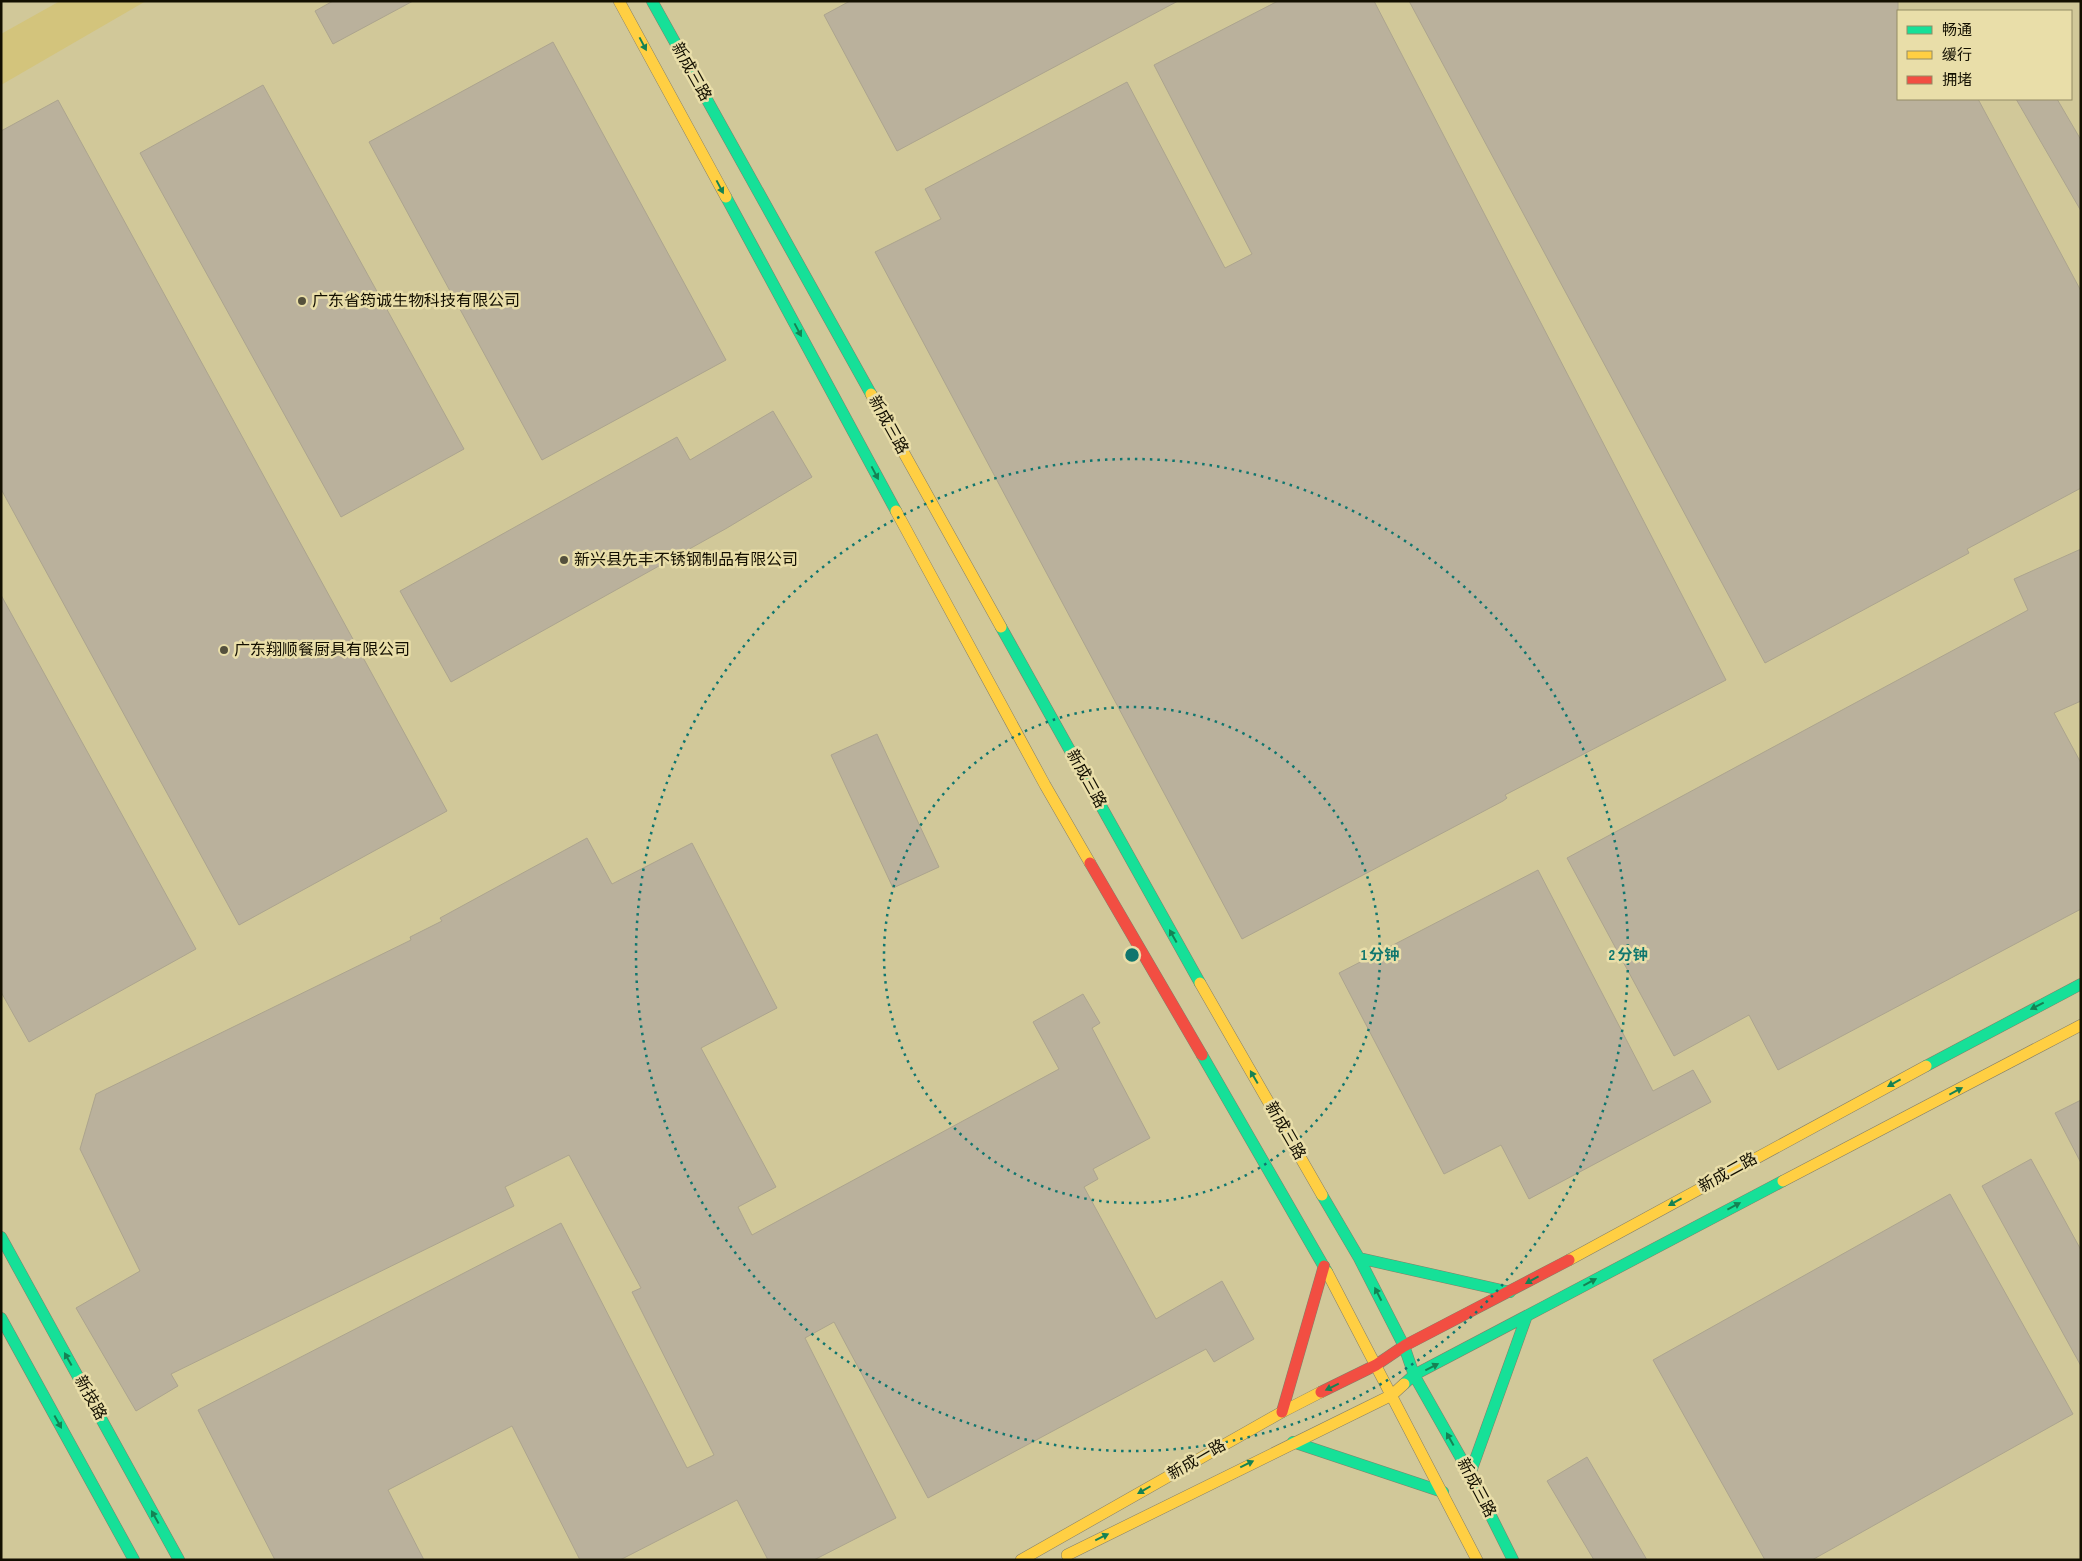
<svg xmlns="http://www.w3.org/2000/svg" width="2082" height="1561" font-family="'Sofia Sans Condensed','Noto Sans SC',sans-serif">
<style>
.built{fill:#d1c899;fill-rule:evenodd}
.green{fill:#d3c47c}
.building{fill:#bab19c;stroke:#aca48e}
.lines{fill:none;stroke-linecap:round;stroke-linejoin:round}
.fast-casing{stroke:#847f69;stroke-width:12}
.slow-casing{stroke:#847f69;stroke-width:12}
.jam-casing{stroke:#847f69;stroke-width:12}
.fast{stroke:#16e098;stroke-width:11}
.slow{stroke:#ffcf43;stroke-width:11}
.jam{stroke:#f24e42;stroke-width:11}
.oneway{fill:#158254}
.ring{fill:none;stroke:#0f766e;stroke-width:2.5;stroke-dasharray:2.5 5}
.poi-dot{fill:#54503c;stroke:#e9dea9;stroke-width:2}
.labels{text-anchor:middle;dominant-baseline:central;stroke-width:5;stroke-linejoin:round;paint-order:stroke}
.street-label{font-size:16px;fill:#130f00;stroke:#e9dea9}
.poi-label{font-size:16px;fill:#130f00;stroke:#e9dea9;text-anchor:start}
.centre{fill:#0f766e;stroke:#e9dea9;stroke-width:2.5}
.ring-label{font-size:15px;text-anchor:middle;font-weight:bold;fill:#0f766e;stroke:#e9dea9;stroke-width:5;stroke-linejoin:round;paint-order:stroke}
</style>
<rect width="100%" height="100%" fill="#cec8ab"/>
<!-- built -->
<path class="built" d="M1 1H2081V1560H1ZM1898 11H2071V99H1898Z"/>
<!-- green -->
<path class="green" d="M60 1H146L1 85V34Z"/>
<!-- building -->
<path class="building" d="M333 1H413L333 44 315 11Z
M850 1H1178L897 151 824 15Z
M1278 1H1374L1726 680 1505 795 1507 798 1503 801 1242 939 875 252 941 219 925 189 1127 82 1225 268 1252 254 1154 65Z
M1409 1H1898V99H1978L2081 291V488L1967 549 1969 553 1765 663Z
M553 42 726 360 542 460 369 142Z
M263 85 464 449 341 517 140 153Z
M2016 99H2057L2081 140V211Z
M58 100 447 811 239 925 1 489V131Z
M773 411 812 477 727 528 451 682 400 591 677 437 690 460Z
M2081 549V701L2054 713 2081 763V909L1778 1070 1749 1015 1674 1056 1567 858 2028 610 2014 579Z
M1 595 196 949 29 1042 1 992Z
M877 734 939 867 893 888 831 755Z
M587 838 612 884 692 843 777 1008 701 1048 776 1187 738 1207 752 1235 1059 1069 1033 1022 1083 994 1100 1023 1092 1028 1150 1138 1093 1169 1098 1179 1084 1187 1156 1319 1222 1281 1254 1339 1214 1362 1206 1349 928 1498 834 1322 805 1338 896 1518 814 1560H768L737 1500 620 1560H580L512 1426 388 1490 424 1560H275L198 1410 561 1223 687 1468 714 1455 632 1292 641 1288 569 1155 505 1187 514 1206 171 1374 178 1386 136 1411 76 1308 140 1271 80 1149 96 1094 411 940 410 937 442 921 440 918Z
M1538 870 1653 1091 1693 1070 1711 1102 1529 1199 1501 1145 1444 1174 1339 973Z
M2081 1100V1163L2055 1113Z
M2031 1159 2081 1250V1366L1982 1186Z
M1950 1194 2073 1414 1812 1560H1765L1653 1360Z
M1587 1457 1647 1560H1594L1547 1481Z"/>
<g class="lines">
<!-- fast casing -->
<g class="fast-casing">
<path id="fast" d="M652 1 871 394
M726 197 896 511
M1001 627 1200 983
M1202 1055 1327 1272
M1926 1066 2081 984
M1322 1195 1359 1258 1404 1346 1414 1375 1470 1474 1513 1560
M1 1237 179 1560
M1359 1258 1510 1292
M1 1318 134 1560
M1404 1384 1414 1375 1783 1181
M1293 1442 1443 1492
M1470 1474 1526 1318"/>
</g>
<!-- slow casing -->
<g class="slow-casing">
<path id="slow" d="M619 1 726 197
M871 394 1001 627
M896 511 1045 785 1090 863
M1200 983 1322 1195
M1783 1181 2081 1025
M1569 1260 1926 1066
M1327 1272 1477 1560
M1067 1555 1392 1395 1404 1384
M1021 1560 1282 1412 1321 1392"/>
</g>
<!-- jam casing -->
<g class="jam-casing">
<path id="jam" d="M1090 863 1202 1055
M1321 1392 1376 1365 1404 1346 1569 1260
M1282 1412 1324 1266"/>
</g>
<!-- fast -->
<use href="#fast" class="fast"/>
<!-- slow -->
<use href="#slow" class="slow"/>
<!-- jam -->
<use href="#jam" class="jam"/>
</g>
<!-- one-way arrows -->
<defs><path id="oneway-solid" d="M-6-.8H1V-3.2L6.5 0L1 3.2V.8H-6Z" transform="scale(1.25)"/></defs>
<g class="oneway">
<use href="#oneway-solid" transform="translate(643 44) rotate(62)"/>
<use href="#oneway-solid" transform="translate(720 187) rotate(62)"/>
<use href="#oneway-solid" transform="translate(798 330) rotate(62)"/>
<use href="#oneway-solid" transform="translate(875 473) rotate(62)"/>
<use href="#oneway-solid" transform="translate(1173 936) rotate(-119)"/>
<use href="#oneway-solid" transform="translate(2037 1006) rotate(153)"/>
<use href="#oneway-solid" transform="translate(1254 1077) rotate(-120)"/>
<use href="#oneway-solid" transform="translate(1894 1083) rotate(151)"/>
<use href="#oneway-solid" transform="translate(1956 1091) rotate(-28)"/>
<use href="#oneway-solid" transform="translate(1675 1202) rotate(151)"/>
<use href="#oneway-solid" transform="translate(1734 1206) rotate(-28)"/>
<use href="#oneway-solid" transform="translate(1532 1280) rotate(151)"/>
<use href="#oneway-solid" transform="translate(1590 1282) rotate(-28)"/>
<use href="#oneway-solid" transform="translate(1378 1294) rotate(-117)"/>
<use href="#oneway-solid" transform="translate(68 1359) rotate(-119)"/>
<use href="#oneway-solid" transform="translate(1432 1367) rotate(-27)"/>
<use href="#oneway-solid" transform="translate(1332 1387) rotate(154)"/>
<use href="#oneway-solid" transform="translate(58 1422) rotate(61)"/>
<use href="#oneway-solid" transform="translate(1450 1439) rotate(-119)"/>
<use href="#oneway-solid" transform="translate(1247 1464) rotate(-26)"/>
<use href="#oneway-solid" transform="translate(1144 1490) rotate(150)"/>
<use href="#oneway-solid" transform="translate(155 1517) rotate(-119)"/>
<use href="#oneway-solid" transform="translate(1102 1537) rotate(-26)"/>
</g>
<!-- distance rings -->
<g class="ring">
<circle cx="1132" cy="955" r="248"/>
<circle cx="1132" cy="955" r="496"/>
</g>
<!-- markers -->
<g class="poi-dot">
<circle cx="302" cy="301" r="5"/>
<circle cx="564" cy="560" r="5"/>
<circle cx="224" cy="650" r="5"/>
</g>
<g class="labels">
<!-- street labels -->
<g class="street-label">
<text transform="translate(691 72) rotate(61)">新成三路</text>
<text transform="translate(888 425) rotate(61)">新成三路</text>
<text transform="translate(1086 779) rotate(61)">新成三路</text>
<text transform="translate(1285 1131) rotate(60)">新成三路</text>
<text transform="translate(1728 1173) rotate(-29)">新成二路</text>
<text transform="translate(90 1398) rotate(61)">新技路</text>
<text transform="translate(1197 1460) rotate(-30)">新成一路</text>
<text transform="translate(1476 1488) rotate(62)">新成三路</text>
</g>
<!-- poi labels -->
<g class="poi-label">
<text x="312" y="301">广东省筠诚生物科技有限公司</text>
<text x="574" y="560">新兴县先丰不锈钢制品有限公司</text>
<text x="234" y="650">广东翔顺餐厨具有限公司</text>
</g>
</g>
<circle cx="1132" cy="955" r="8" class="centre"/>
<g class="ring-label">
<text x="1380" y="960">1 分钟</text>
<text x="1628" y="960">2 分钟</text>
</g>
<!-- border -->
<rect width="2082" height="1561" fill="none" stroke="#130f00" stroke-width="5"/>
<!-- legend -->
<rect x="1897" y="10" width="175" height="90" fill="#e9dea9" stroke="#938b65"/>
<rect x="1907" y="26" width="25" height="8" fill="#16e098" stroke="#938b65"/>
<text x="1942" y="35" font-size="15" fill="#130f00">畅通</text>
<rect x="1907" y="51" width="25" height="8" fill="#ffcf43" stroke="#938b65"/>
<text x="1942" y="60" font-size="15" fill="#130f00">缓行</text>
<rect x="1907" y="76" width="25" height="8" fill="#f24e42" stroke="#938b65"/>
<text x="1942" y="85" font-size="15" fill="#130f00">拥堵</text>
</svg>
